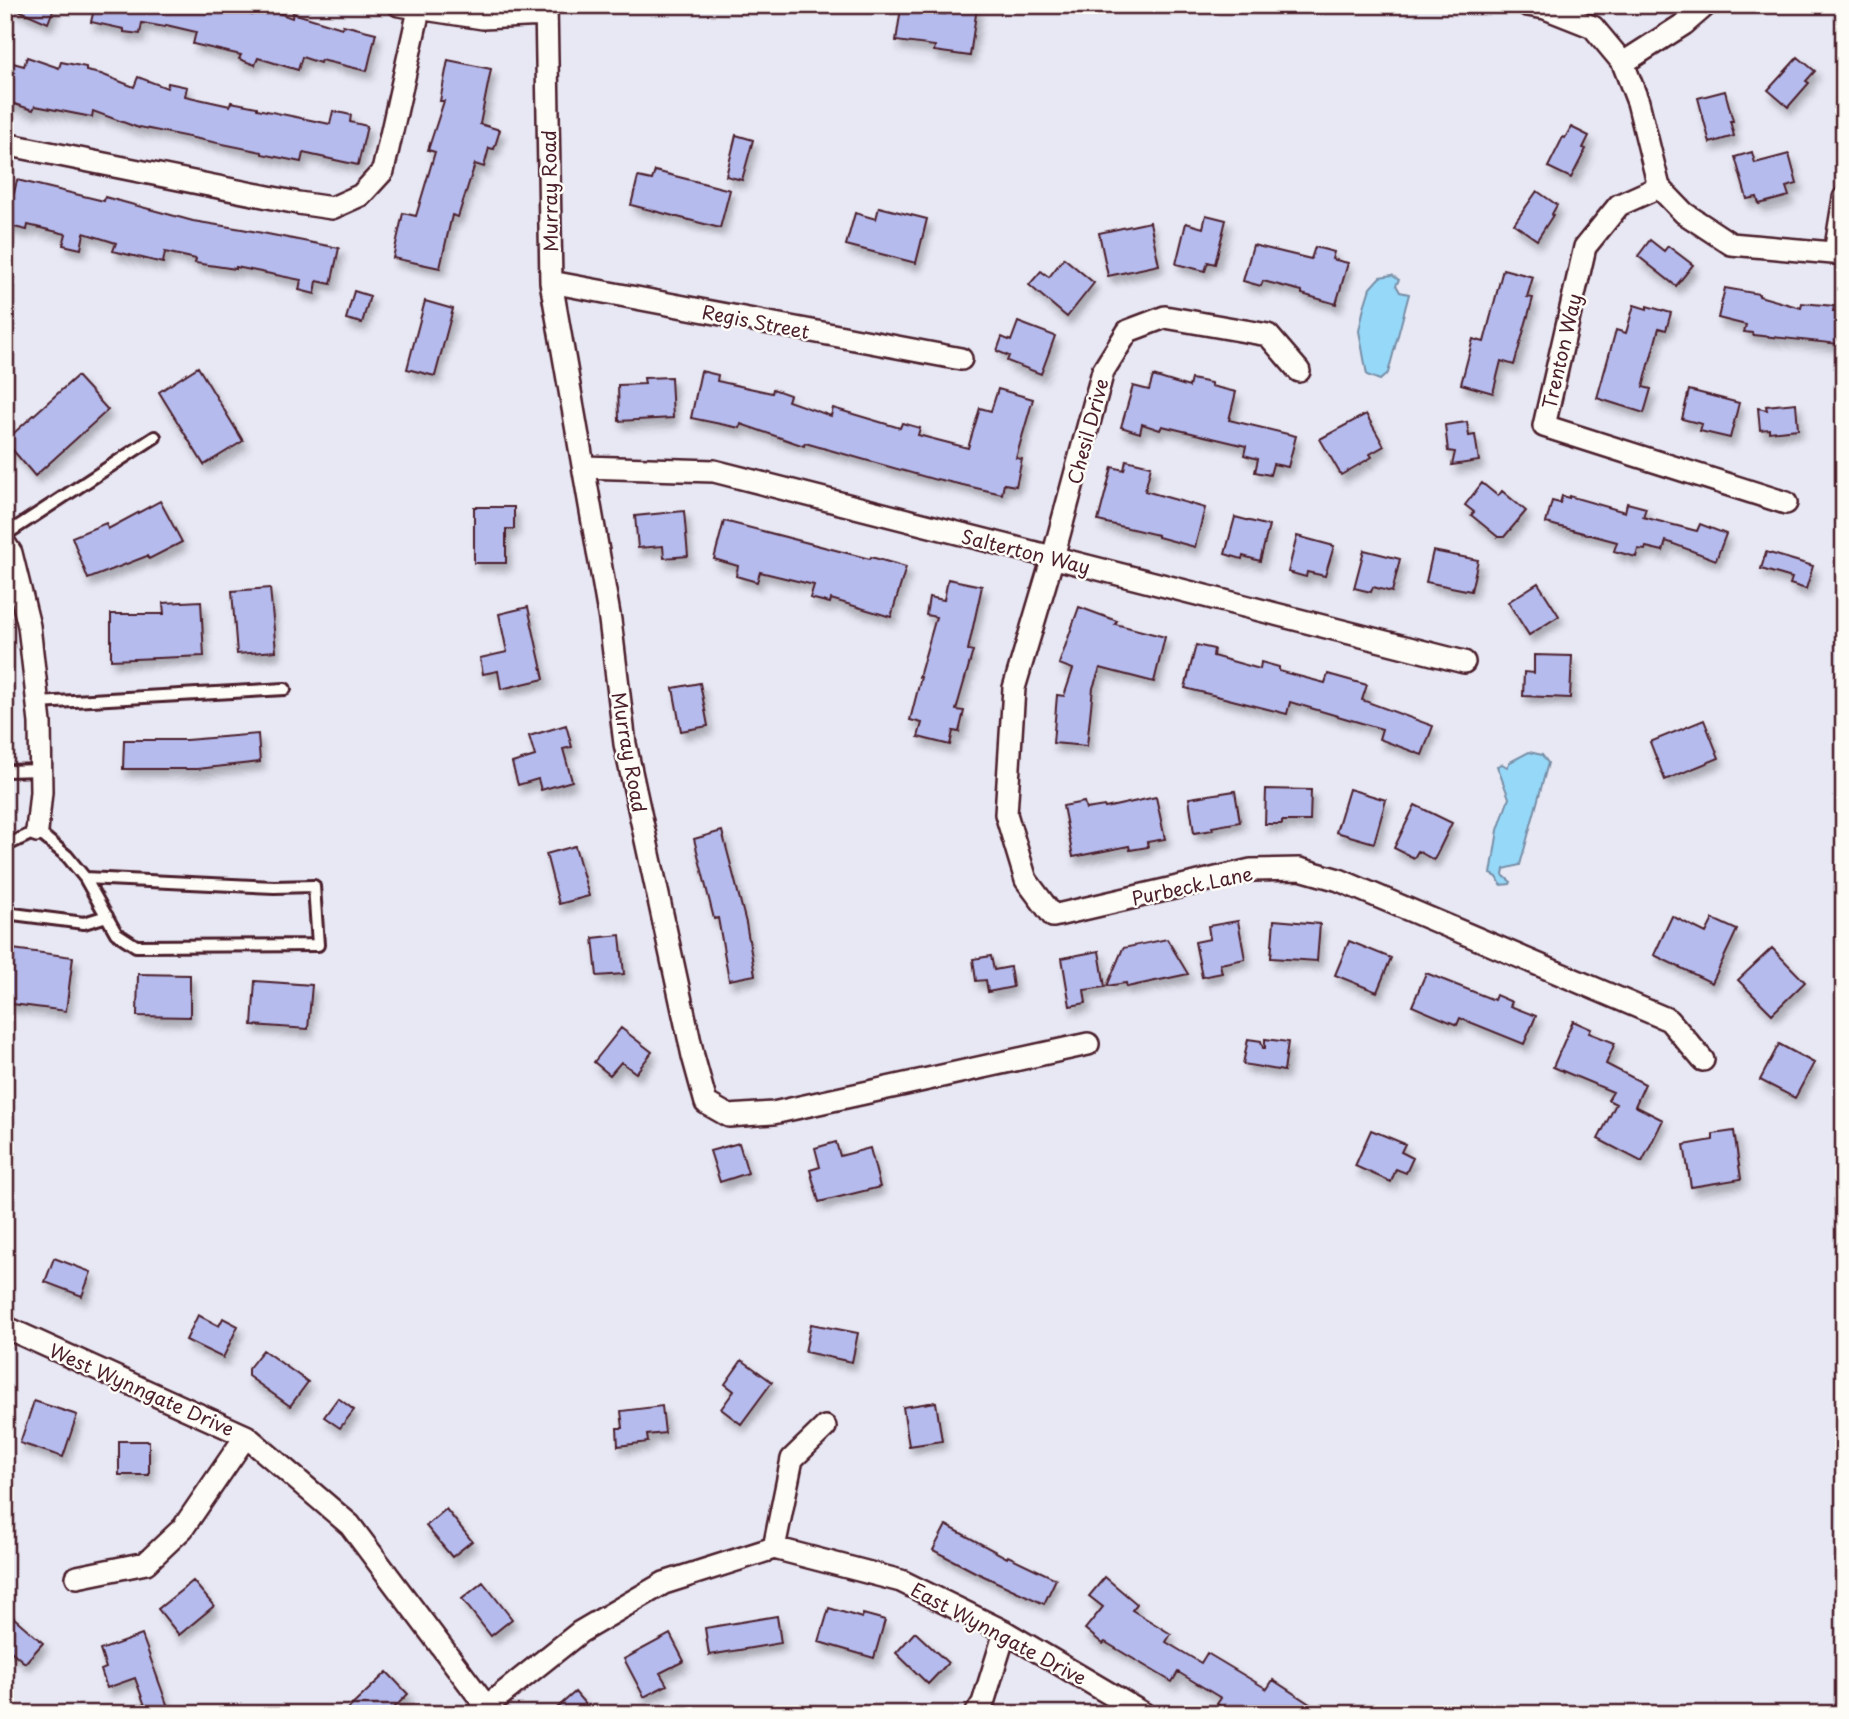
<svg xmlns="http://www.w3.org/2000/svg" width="1849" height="1719" font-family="'Playpen Sans',sans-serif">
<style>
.water{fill:#96d8f8;stroke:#788ea6;stroke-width:2}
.building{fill:#b5bbed;stroke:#4a1f2b;stroke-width:2;filter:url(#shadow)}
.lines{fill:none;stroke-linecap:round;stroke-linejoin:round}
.service-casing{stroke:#4a1f2b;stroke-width:16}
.minor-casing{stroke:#4a1f2b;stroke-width:26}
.service{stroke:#fdfcf7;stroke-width:10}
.minor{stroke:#fdfcf7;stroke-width:21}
.labels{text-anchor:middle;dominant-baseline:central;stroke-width:5;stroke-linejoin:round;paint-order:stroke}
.street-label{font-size:19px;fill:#4a1f2b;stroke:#fdfcf7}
</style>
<defs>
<filter id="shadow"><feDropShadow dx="4" dy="7" stdDeviation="3.5" flood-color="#0004"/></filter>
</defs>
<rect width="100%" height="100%" fill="#e7e8f4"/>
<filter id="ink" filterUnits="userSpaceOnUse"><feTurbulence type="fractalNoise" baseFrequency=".0143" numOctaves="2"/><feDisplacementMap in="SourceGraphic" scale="14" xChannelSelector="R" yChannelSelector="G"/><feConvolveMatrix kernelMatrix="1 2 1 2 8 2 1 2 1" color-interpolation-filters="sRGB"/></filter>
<g filter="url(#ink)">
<!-- water -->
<path class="water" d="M1392 275 1399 280 1396 285 1400 292 1409 294 1388 373 1380 380 1367 375 1359 331 1364 307 1370 288 1380 277Z
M1529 752 1542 755 1548 763 1520 865 1504 869 1503 875 1511 882 1510 884 1501 885 1497 877 1491 874 1498 830 1509 798 1497 766 1502 764 1507 767 1510 762Z"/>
<!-- building -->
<path class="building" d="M7 5H55L48 23Z
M95 5H225L252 15 255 5H257L292 18 293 13 342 28 343 25 376 33 367 71 321 60 320 63 302 57 298 70 258 58 255 65 239 59 241 55 193 44 196 32 166 25 165 27 142 23 140 34 124 32V29L91 22Z
M946 5 977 7 970 56 934 51 935 46 896 41 901 8 945 14Z
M27 57 59 68 61 62 86 67V71L101 74 134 87 138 77 167 88 168 83 187 87 185 96 230 106 231 102 257 107V109L330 124 333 111 351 115 350 122 367 126 358 165 303 153 301 162 262 154V152L140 127 139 128 93 111 92 117 35 106 33 110 5 101V86L13 63 24 66Z
M1798 57 1815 71 1806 81 1809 83 1788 107 1768 90Z
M448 60 491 69 480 124 500 130 494 149 489 148 484 167 475 164 458 217 452 215 440 268 393 258 403 213 416 216 435 152 428 150 444 101H440Z
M1725 91 1733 121H1730L1734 136 1710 143 1698 98Z
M1571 127 1589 136 1583 148 1586 149 1571 178 1548 167 1563 137 1565 138Z
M736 135 753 140 742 180 726 176Z
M1752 152 1755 163 1789 154 1797 184 1786 187 1789 196 1759 204 1757 197 1747 199 1735 157Z
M655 171 730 190 720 228 631 205 638 177 652 180Z
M17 180 104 201 105 197 193 221 242 229 339 248 331 284 317 281 315 294 299 290 301 280 236 267V269L195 263 196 259 165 252 163 263 113 251 116 243 84 233 81 249 63 245 66 234 28 225 27 230 5 225V191L14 193Z
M1537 191 1557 205 1552 214 1553 215 1537 240 1514 224Z
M879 207 927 219 916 263 846 245 855 213 876 219Z
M1206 215 1226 220 1215 264 1208 262 1205 271 1176 264 1186 223 1203 228Z
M1150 222 1159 265 1108 276 1099 233Z
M1650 240 1664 251 1668 246 1693 265 1676 286 1638 256Z
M1253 245 1311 259 1315 247 1334 252 1332 259 1348 263 1336 304 1302 294V291L1263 281 1261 286 1243 281Z
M1064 258 1094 283 1067 317 1029 285 1041 271 1049 277Z
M1503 269 1533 277 1527 297 1533 298 1514 365 1501 361 1493 393 1461 384 1473 339 1484 342Z
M1725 288 1759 294V296L1801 308 1802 303 1834 306 1833 311 1843 312 1839 344 1753 335 1752 333 1744 332 1746 325 1718 318Z
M354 291 370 296 362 323 346 319Z
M425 301 453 309 435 376 407 369Z
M1634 305 1647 309V306L1671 313 1666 330 1659 328 1643 387 1651 389 1644 413 1597 398 1616 330 1626 333Z
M1018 322 1055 336 1041 374 1007 361 1009 356 997 351 1002 337 1011 341Z
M198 367 243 441 204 465 159 392Z
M701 371 718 375 717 381 772 393 773 389 790 395 788 401 831 416 833 408 900 428 902 423 920 428 918 435 968 448 980 408 991 411 998 389 1033 399 1016 458 1022 459 1016 486 1004 484 1002 494 937 479 936 480 805 443 804 446 741 424 740 428 691 418Z
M77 376 108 410 35 476 5 441Z
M1153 376 1189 387 1191 379 1211 383V386L1236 392 1229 420 1296 436 1288 467 1273 464 1270 475 1255 472 1258 459 1244 455 1246 446 1162 426 1160 430 1142 424 1140 433 1121 427 1133 386 1149 390Z
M671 377 673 418 619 421 618 385 645 384 644 378Z
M1689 390 1739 403 1730 438 1700 431 1702 424 1682 419Z
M1796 403 1798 429 1769 432V429L1760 430 1758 408 1767 410 1766 406Z
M1366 414 1384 446 1370 454 1372 457 1341 475 1320 439Z
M1467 422 1469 436 1475 435 1479 461 1452 465 1455 452 1448 451 1445 425Z
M1126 460 1151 466 1145 491 1205 508 1195 547 1158 537V535L1098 521 1112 467 1124 470Z
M1482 483 1498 496 1502 491 1526 511 1504 537H1498L1471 515 1474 512 1465 505Z
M1562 496 1569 498V496L1625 512 1627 503 1646 508 1643 517 1697 531 1700 524 1726 534 1716 560 1666 541 1663 551 1646 547 1645 550 1638 549 1636 557 1614 551 1617 542 1546 523 1552 501 1560 503Z
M160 501 182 542 149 559 147 556 88 579 72 537 106 523 108 529Z
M474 507H514V529H506V563H474Z
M684 511 688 556 664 558 663 546 638 548 635 516Z
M1235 517 1269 526 1260 561 1243 556 1242 559 1225 554Z
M724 521 870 559 871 557 906 567 891 617 831 599 830 603 810 598 814 585 760 572 757 582 736 576 738 566 714 559Z
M1297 536 1334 546 1325 576 1307 572 1306 577 1288 572Z
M1364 550 1400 559 1392 592 1373 587 1371 592 1354 588Z
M1433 551 1478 560 1471 591 1426 582Z
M1766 552 1813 566 1806 589 1790 584 1792 578 1761 569Z
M948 579 982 586 968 650 973 651 956 710 964 711 959 732 953 731 950 745 918 737 922 723 910 720 921 677H919L936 617 926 615 929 597 944 600Z
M1538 583 1559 616 1529 635 1508 602Z
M270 588 276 651 237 654 232 591Z
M201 601 204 656 111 660V614H164L163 603Z
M528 607 544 679 501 689 498 671 483 674 480 658 507 652 499 614Z
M1079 607 1117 621 1115 624 1165 637 1154 682 1100 668 1093 688 1087 746 1053 743 1057 695 1064 696 1073 669 1059 664Z
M1196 645 1214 649 1213 656 1260 669 1261 662 1279 667V671L1325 683 1328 674 1367 685 1362 700 1433 726 1422 755 1379 739 1382 729 1290 702 1287 714 1185 688Z
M1534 655 1572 656 1570 698 1523 696 1524 672 1534 673Z
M700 683 708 726 681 731 673 688Z
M1704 720 1719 758 1665 780 1650 742Z
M566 725 572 747 563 749 572 781 541 790 538 779 518 785 512 763 535 756 529 736Z
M258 734 260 762 197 769H123L124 740H186Z
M1266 789 1311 790 1310 821H1282V824H1265Z
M1349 789 1386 800 1374 843 1336 832Z
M1235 791 1240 822 1212 827 1213 830 1194 833 1189 798Z
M1156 797 1165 839 1147 842 1148 847 1130 850 1129 846 1073 857 1063 806 1084 802 1086 809 1104 806 1105 808Z
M1415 805 1452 823 1434 860 1418 851 1414 858 1394 848Z
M722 831 746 923 755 975 729 980 718 918 714 919 694 839Z
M575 846 589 896 559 904 546 854Z
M1672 916 1706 933 1713 919 1737 930 1712 983 1654 955Z
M1274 920 1320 924 1317 961 1271 958Z
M1238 921 1245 959 1220 964 1222 973 1202 977 1195 942 1210 939 1208 926Z
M620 935 624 974 597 976 593 938Z
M1167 939 1188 974 1127 987 1126 983 1107 986 1123 948Z
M1349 941 1391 958 1377 992 1335 975Z
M5 948 73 957 66 1011 5 1003Z
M1772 948 1805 982 1772 1014 1738 980Z
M1099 951 1105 987 1084 990 1086 1003 1070 1006 1062 958Z
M991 956 994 970 1010 967 1013 987 988 992 986 980 976 981 973 959Z
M1426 973 1494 1000 1496 995 1512 1002 1510 1006 1536 1016 1524 1044 1460 1018 1457 1025 1412 1006Z
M138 974 190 975V1017L137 1016Z
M255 981 312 985 308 1029 252 1025Z
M1573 1021 1591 1029 1589 1033 1615 1043 1606 1064 1645 1084 1635 1106 1663 1120 1642 1162 1598 1139 1616 1104 1608 1100 1613 1092 1553 1067Z
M621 1028 652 1052 636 1073 621 1062 610 1075 594 1062Z
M1248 1039 1261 1041 1263 1048H1265V1039L1288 1042 1284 1071 1243 1064Z
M1779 1044 1814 1063 1795 1098 1760 1080Z
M1371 1130 1405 1144 1401 1152 1413 1158 1406 1173 1396 1169 1391 1182 1355 1166Z
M1734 1131 1741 1179 1691 1187 1684 1145 1713 1140V1134Z
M836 1142 840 1156 870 1148 880 1187 819 1202 810 1170 820 1167 815 1148Z
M739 1143 748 1173 720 1182 710 1151Z
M54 1258 91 1272 82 1296 45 1282Z
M198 1315 219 1326 223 1318 238 1326 223 1358 186 1340Z
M811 1324 858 1333 852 1362 805 1352Z
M263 1350 308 1382 290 1406 248 1376V1369Z
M742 1360 772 1382 741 1424 721 1409 734 1391 725 1384Z
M338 1398 354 1410 340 1428 324 1417Z
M34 1401 77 1415 63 1457 20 1443Z
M936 1402 942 1441 909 1446 903 1407Z
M662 1406 665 1433 647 1435 648 1442 618 1446 617 1428H623L621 1411Z
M119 1441H149V1475H119Z
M446 1509 472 1541 452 1557 426 1526Z
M946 1525 1007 1558 1008 1556 1056 1579 1044 1604 975 1572 933 1550Z
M1105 1577 1137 1604 1132 1610 1171 1634 1166 1642 1201 1663 1207 1653 1267 1689 1273 1680 1325 1714H1251L1240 1706 1235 1714H1233L1217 1704 1221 1698 1178 1672 1172 1682 1105 1642 1103 1644 1085 1629 1103 1607 1089 1596Z
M193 1581 214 1606 179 1635 158 1609Z
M483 1582 512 1619 491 1636 462 1599Z
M829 1608 862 1618 863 1614 885 1620 874 1658 819 1642Z
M5 1610 43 1643 25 1663 5 1646Z
M777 1616 781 1643 709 1655 705 1628Z
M915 1632 948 1663 928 1684 896 1653Z
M670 1634 684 1661 660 1673 667 1685 644 1697 624 1659Z
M142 1635 169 1710 160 1714H148L135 1678 107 1688 101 1670 106 1668 100 1650Z
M387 1672 408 1694 388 1714H343Z
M575 1692 594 1714H550Z"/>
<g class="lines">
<!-- service casing -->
<g class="service-casing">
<path id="service" d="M5 535 155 437
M38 703 285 689
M5 771 41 770
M5 846 37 831 67 856 85 878 116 933 136 946 318 945 314 886 274 887 85 878
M5 913 84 923 107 916"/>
</g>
<!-- minor casing -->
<g class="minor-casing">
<path id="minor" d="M399 5 483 18 546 15
M546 5 551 282 610 620 625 744 693 1056 706 1103 729 1116 773 1113 1088 1044
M1527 5 1545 8 1593 27 1623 63 1638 102 1659 187 1684 213 1731 244 1844 254
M1623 63 1684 24 1706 5
M5 144 298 203 332 208 361 195 383 171 419 10
M1659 187 1619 205 1585 247 1544 426 1786 503
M1835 253 1844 198
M551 282 961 359
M1299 371 1268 335 1165 317 1128 331 1103 371 1053 557 1014 688 1006 814 1026 880 1053 916 1251 870 1300 869 1339 880 1669 1020 1703 1060
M584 467 714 471 1464 662
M5 544 11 553 29 626 40 723 41 792 37 831
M5 1327 246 1436 350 1525 492 1714
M774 1548 792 1459 825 1427
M77 1577 146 1563 183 1528 246 1436
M477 1714 580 1632 664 1583 774 1548 901 1581 1005 1632 1144 1714
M976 1714 983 1703 1005 1632"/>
</g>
<!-- service -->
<use href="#service" class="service"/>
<!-- minor -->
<use href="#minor" class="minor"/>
</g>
</g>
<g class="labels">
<!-- street labels -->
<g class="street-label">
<text transform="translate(549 191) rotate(-91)">Murray Road</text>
<text transform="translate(756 321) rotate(11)">Regis Street</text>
<text transform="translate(1561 351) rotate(-77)">Trenton Way</text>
<text transform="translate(1087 431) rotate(-75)">Chesil Drive</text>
<text transform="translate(1026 551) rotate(14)">Salterton Way</text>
<text transform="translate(630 752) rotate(80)">Murray Road</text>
<text transform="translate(1192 885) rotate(-12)">Purbeck Lane</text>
<text transform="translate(142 1389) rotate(24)">West Wynngate Drive</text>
<text transform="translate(999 1633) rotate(28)">East Wynngate Drive</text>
</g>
</g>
<!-- margin -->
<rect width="1849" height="1719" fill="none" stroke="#fdfcf7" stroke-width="28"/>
<rect x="14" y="14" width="1821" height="1691" fill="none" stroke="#4a1f2b" stroke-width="2.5" filter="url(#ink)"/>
</svg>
